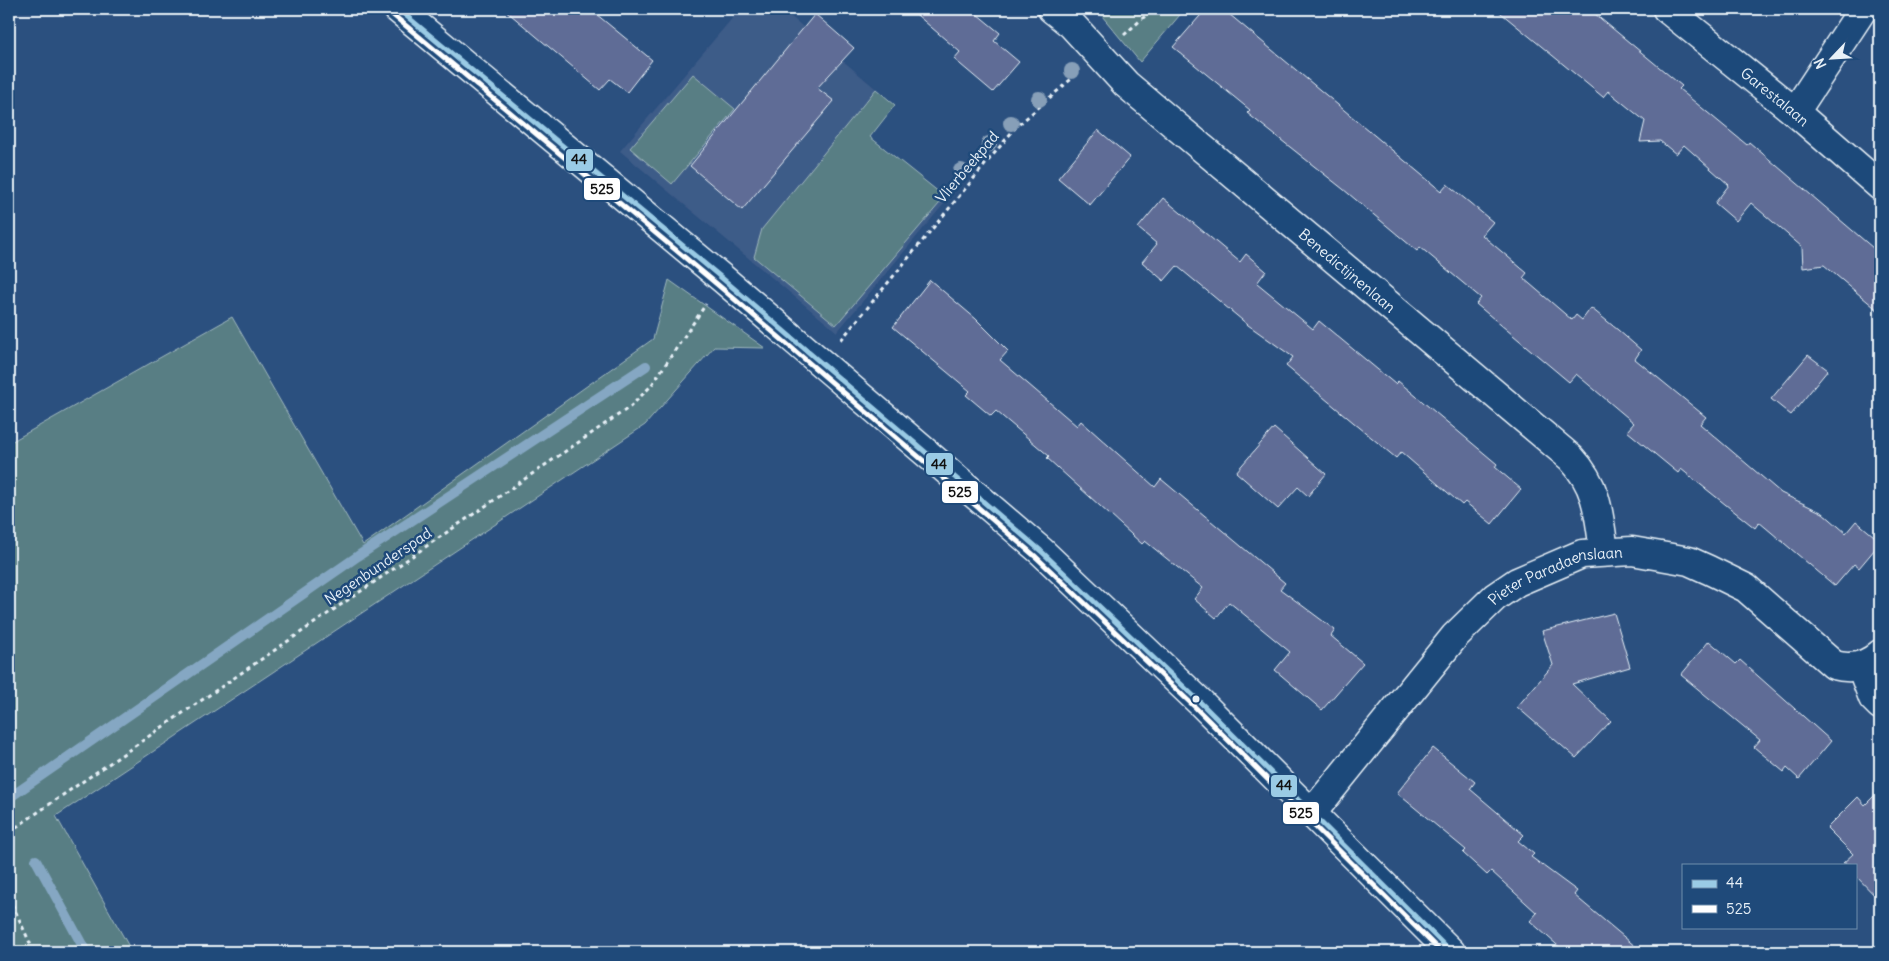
<svg xmlns="http://www.w3.org/2000/svg" width="1889" height="961" font-family="Delius,sans-serif">
<style>
.built{fill:#3e5b88}
.green{fill:#587e84;stroke:#a0b8be}
.lines{fill:none;stroke-linecap:round;stroke-linejoin:round}
.stream{stroke:#85a7c3;stroke-width:10}
.building{fill:#5f6c96;stroke:#e8f1f8}
.street-casing{stroke:#e8f1f8;stroke-width:31}
.secondary-casing{stroke:#e8f1f8;stroke-width:31}
.path{stroke:#e8f1f8;stroke-width:3;stroke-dasharray:4 4;stroke-linecap:butt}
.street{stroke:#1f4a7a;stroke-width:28}
.secondary{stroke:#1f4a7a;stroke-width:28}
.bus-1-casing{stroke:#1f4a7a;stroke-width:9}
.bus-2-casing{stroke:#1f4a7a;stroke-width:9}
.bus-1{stroke:#9acbe5;stroke-width:5}
.bus-2{stroke:#fff;stroke-width:5}
.tree{fill:#879fb8}
.bus-dot{fill:#e8f1f8;stroke:#1f4a7a;stroke-width:2}
.labels{text-anchor:middle;dominant-baseline:central;stroke-width:5;stroke-linejoin:round;paint-order:stroke}
.street-label{font-size:15px;fill:#e8f1f8;stroke:#1f4a7a}
.line-badge{stroke:#1f4a7a;stroke-width:2}
.pale-badge-label{font-size:14px;text-anchor:middle;font-weight:bold;fill:#111}
</style>
<rect width="100%" height="100%" fill="#2b507f"/>
<filter id="ink" filterUnits="userSpaceOnUse"><feTurbulence type="fractalNoise" baseFrequency=".02" numOctaves="2"/><feDisplacementMap in="SourceGraphic" scale="10" xChannelSelector="R" yChannelSelector="G"/><feConvolveMatrix kernelMatrix="1 2 1 2 8 2 1 2 1" color-interpolation-filters="sRGB"/></filter>
<g filter="url(#ink)">
<!-- built -->
<path class="built" d="M740 9H782L895 105 869 137 948 199 837 332 620 151Z"/>
<!-- green -->
<path class="green" d="M1108 9H1185L1140 62 1102 16Z
M693 74 735 109 672 184 630 148Z
M876 89 895 105 870 137 945 197 836 325 754 257 762 229Z
M669 280 765 348 714 347 645 425 56 816 132 952H9V443L232 317 363 545 653 339Z"/>
<g class="lines">
<!-- stream -->
<path class="stream" d="M9 798 358 556 646 366
M36 860 86 952"/>
</g>
<!-- building -->
<path class="building" d="M504 9H590L652 60 627 92 610 79 600 90Z
M910 9H971L1000 33 994 41 1019 62 993 92 954 59 960 52Z
M1206 9H1223L1441 191 1447 184 1493 222 1482 235 1527 273 1523 278 1572 320 1576 315 1582 320 1591 308 1618 330 1641 350 1635 359 1706 417 1700 424 1781 493 1823 513 1846 533 1856 521 1880 541V543L1859 568 1854 564 1835 586 1759 522 1755 528 1681 469 1678 473 1627 431 1634 423 1576 374 1569 382 1476 304 1481 298 1420 247 1417 251 1343 189 1247 113 1250 110 1173 47Z
M1496 9H1589L1682 86 1679 89 1747 145 1749 142 1880 254V312L1824 265 1803 268 1802 247 1751 203 1736 221 1715 203 1729 185 1684 145 1676 154 1660 141 1640 142 1645 121 1608 91 1603 97Z
M815 14 854 48 817 88 834 101 742 210 690 166Z
M1098 130 1130 157 1090 205 1058 178Z
M1163 198 1240 262 1246 254 1266 271 1257 283 1313 329 1319 321 1395 384 1398 381 1497 464 1495 467 1521 489 1492 524 1465 502 1462 505 1401 452 1396 458 1286 366 1293 357 1248 325 1177 266 1164 281 1142 262 1157 244 1138 228Z
M930 280 976 319 1008 351 1000 360 1077 426 1081 421 1155 487 1161 479 1285 583 1280 589 1335 630 1331 636 1363 663 1322 710 1275 670 1290 652 1229 602 1216 618 1194 599 1203 588 1145 541 1142 544 1047 458 1049 456 996 411 991 416 966 395 970 391 893 327Z
M1808 355 1828 370 1791 415 1771 399Z
M1274 428 1326 474 1308 496 1298 487 1278 509 1236 472Z
M1614 613 1630 667 1572 684 1611 721 1576 758 1517 707 1553 665 1542 631Z
M1709 641 1736 664 1740 660 1831 741 1799 779 1787 768 1784 772 1754 747 1760 740 1681 675Z
M1433 748 1475 782 1470 789 1524 835 1518 841 1534 854 1531 857 1577 891 1574 895 1642 952H1565L1530 921 1537 913 1491 871 1487 875 1463 853 1466 850 1397 793Z
M1880 790V901L1855 875V865L1843 863 1853 854 1827 828 1858 797 1865 805Z"/>
<g class="lines">
<!-- street casing -->
<g class="street-casing">
<g id="street">
<path id="s1" d="M1052 9 1072 25 1126 84 1571 458C1598 487 1599 514 1604 552"/>
<path id="s2" d="M1667 9 1795 112 1880 186"/>
<path d="M1795 112 1863 9"/>
<path d="M1861 666 1873 698 1880 705"/>
<path id="s3" d="M1312 813 1455 636 1495 597 1517 582 1582 554 1632 551 1689 561 1709 570 1746 588 1834 665C1852 670 1867 666 1880 654"/>
</g>
</g>
<!-- secondary casing -->
<g class="secondary-casing">
<path id="secondary" d="M398 9 723 279 1041 551 1201 703 1451 952"/>
</g>
<!-- path -->
<path class="path" d="M1124 35 1153 9
M841 340 1016 127 1077 74
M9 832 630 407 651 386 706 304
M9 897 34 952"/>
<!-- street -->
<use href="#street" class="street"/>
<!-- secondary -->
<use href="#secondary" class="secondary"/>
<!-- bus-1 casing -->
<g class="bus-1-casing">
<path id="bus-1" d="M398 9 723 279 1041 551 1201 703 1451 952"/>
</g>
<!-- bus-2 casing -->
<g class="bus-2-casing">
<path id="bus-2" d="M393 15 718 285 1036 557 1196 708 1441 952"/>
</g>
<!-- bus-1 -->
<use href="#bus-1" class="bus-1"/>
<!-- bus-2 -->
<use href="#bus-2" class="bus-2"/>
</g>
<!-- trees -->
<g class="tree">
<circle cx="1072" cy="71" r="8"/>
<circle cx="1039" cy="99" r="8"/>
<circle cx="1011" cy="123" r="8"/>
<circle cx="989" cy="144" r="8"/>
<circle cx="961" cy="171" r="8"/>
</g>
</g>
<!-- markers -->
<circle class="bus-dot" cx="1196" cy="699" r="4.5"/>
<g class="labels">
<!-- street labels -->
<g class="street-label">
<text stroke="none"><textPath href="#s2" startOffset="139">Garestalaan</textPath></text>
<text transform="translate(967 167) rotate(-50)">Vlierbeekpad</text>
<text stroke="none"><textPath href="#s1" startOffset="395">Benedictijnenlaan</textPath></text>
<text transform="translate(378 566) rotate(-34)">Negenbunderspad</text>
<text stroke="none"><textPath href="#s3" startOffset="349">Pieter Paradaenslaan</textPath></text>
</g>
</g>
<g class="line-badge">
<rect x="565" y="148" width="29" height="24" rx="5" fill="#9acbe5"/>
<rect x="583" y="177" width="38" height="24" rx="5" fill="#fff"/>
<rect x="925" y="452" width="29" height="24" rx="5" fill="#9acbe5"/>
<rect x="941" y="480" width="38" height="24" rx="5" fill="#fff"/>
<rect x="1270" y="774" width="28" height="24" rx="5" fill="#9acbe5"/>
<rect x="1282" y="801" width="38" height="24" rx="5" fill="#fff"/>
</g>
<g class="pale-badge-label">
<text x="579" y="164">44</text>
<text x="602" y="194">525</text>
<text x="939" y="469">44</text>
<text x="960" y="497">525</text>
<text x="1284" y="790">44</text>
<text x="1301" y="818">525</text>
</g>
<!-- margin -->
<rect width="1889" height="961" fill="none" stroke="#1f4a7a" stroke-width="30"/>
<rect x="15" y="15" width="1859" height="931" fill="none" stroke="#e8f1f8" stroke-width="2" filter="url(#ink)"/>
<!-- legend -->
<rect x="1682" y="864" width="175" height="65" fill="#1f4a7a" stroke="#6f8dac"/>
<rect x="1692" y="880" width="25" height="8" fill="#9acbe5" stroke="#6f8dac"/>
<text x="1726" y="888" font-size="15" fill="#e8f1f8">44</text>
<rect x="1692" y="905" width="25" height="8" fill="#ffffff" stroke="#6f8dac"/>
<text x="1726" y="914" font-size="15" fill="#e8f1f8">525</text>
<!-- north arrow -->
<g transform="translate(1832 58) rotate(245)" stroke="#1f4a7a" stroke-width="4" paint-order="stroke">
<path d="M0-4L9 19L0 12L-9 19Z" fill="#e8f1f8"/>
<text y="-8" font-size="14" font-weight="bold" text-anchor="middle" fill="#e8f1f8">N</text>
</g>
</svg>
